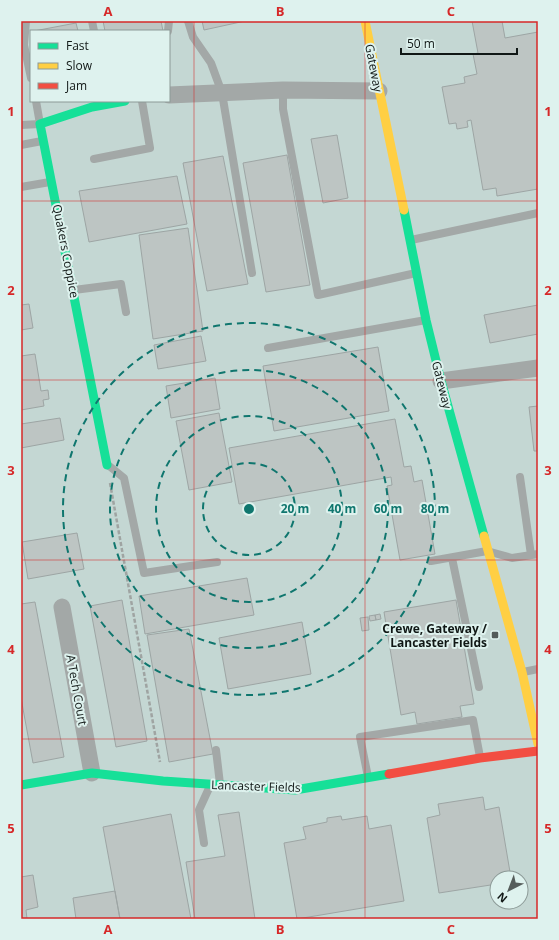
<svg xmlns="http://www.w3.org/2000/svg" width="559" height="940" font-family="'Open Sans',sans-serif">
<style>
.built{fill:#c4d7d3;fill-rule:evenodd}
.building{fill:#bdc5c3;stroke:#9da5a4}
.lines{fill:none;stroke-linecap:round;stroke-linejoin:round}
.path{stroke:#9fa4a2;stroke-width:2.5;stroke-dasharray:4 2;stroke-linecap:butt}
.lane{stroke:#a3a8a7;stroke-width:8}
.street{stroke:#a3a8a7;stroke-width:17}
.fast{stroke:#16e098;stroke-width:9}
.slow{stroke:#ffcf43;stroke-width:9}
.jam{stroke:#f24e42;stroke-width:9}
.grid{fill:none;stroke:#d62828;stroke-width:1;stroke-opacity:0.55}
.ring{fill:none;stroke:#0f766e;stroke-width:2;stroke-dasharray:7 5}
.poi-dot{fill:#555d5b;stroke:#def2ee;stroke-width:1.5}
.labels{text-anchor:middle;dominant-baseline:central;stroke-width:4;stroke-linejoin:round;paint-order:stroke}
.street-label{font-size:12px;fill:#101715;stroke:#def2ee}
.poi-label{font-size:12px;font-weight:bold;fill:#101715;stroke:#def2ee;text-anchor:end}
.centre{fill:#0f766e;stroke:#def2ee;stroke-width:2}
.ring-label{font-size:12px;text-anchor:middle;font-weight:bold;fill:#0f766e;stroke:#def2ee;stroke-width:4;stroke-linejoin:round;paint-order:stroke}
.neatline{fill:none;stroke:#d62828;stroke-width:1.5}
.grid-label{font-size:13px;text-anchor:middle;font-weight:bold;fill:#d62828}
</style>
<rect width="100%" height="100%" fill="#d6e0de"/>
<!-- built -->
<path class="built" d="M21 21H538V919H21ZM31 31H169V101H31ZM497 878H521V902H497Z"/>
<!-- building -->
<path class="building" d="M103 21H161L163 31H105Z
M202 21H245L204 30Z
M472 21H502L505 38 538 32V189L497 196 496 188 483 190 471 120 467 121 468 127 457 129 456 123 449 124 442 87 465 83 464 77 477 74 473 54 478 53Z
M76 23 78 31H34Z
M337 135 348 198 323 203 311 139Z
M287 155 310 285 266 292 243 163Z
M223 156 248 284 207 291 183 163Z
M177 176 187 224 89 242 79 191Z
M188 228 203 331 153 339 139 235Z
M29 304 33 328 21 330V305Z
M538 305V334L490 343 484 315Z
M201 336 206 361 158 369 154 345Z
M378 347 389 411 274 431 263 366Z
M35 354 41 391 48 390 49 399 43 400 44 406 21 410V356Z
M215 378 220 409 171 418 166 386Z
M538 406V451H534L529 407Z
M219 413 232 482 189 490 176 421Z
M60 418 64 440 21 448V424Z
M395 419 404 467 411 466 414 482 422 480 435 554 400 560 387 486 392 485 391 477 239 504 229 448Z
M77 533 84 569 28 579 22 542Z
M247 578 254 615 145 634 139 596Z
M122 600 147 741 116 747 90 606Z
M456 600 474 704 460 706 462 717 417 724 415 712 401 715 384 612Z
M35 602 64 757 33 763 21 698V604Z
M380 614 381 619 376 620 375 615Z
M375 615 376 620 370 621 369 616Z
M368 617 369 630 362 631 360 618Z
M302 622 311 674 228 689 219 638Z
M189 629 213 754 169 762 147 635Z
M483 797 485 810 499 807 511 878H497V884L439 893 427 818 440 815 438 804Z
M239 812 255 919H195L186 862 225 856 218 815Z
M171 814 191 919H120L103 827Z
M341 816 342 820 367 816 369 829 391 825 404 901 297 919 284 843 306 839 303 827 327 822V818Z
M33 875 38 907 26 910 27 919H21V877Z
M115 891 120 919H76L73 898Z"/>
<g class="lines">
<!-- path -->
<path class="path" d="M110 483 160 762"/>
<!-- lane -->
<path class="lane" d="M26 21 24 45 31 78
M92 21 94 31
M188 21 193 37 211 63 222 93 252 273
M168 31 169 21
M283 90V109L318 295 416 273
M21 125 40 124 36 101
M21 145 42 141
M94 159 150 148 142 101
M21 187 50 182
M411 240 538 213
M74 290 121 284 126 312
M268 348 426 320
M108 465 124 478 144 573 217 562
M520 477 531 555
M452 558 479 687
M431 561 487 551 512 558 538 554
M523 672 538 669
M216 750 220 784
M368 777 360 737 473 720 480 757
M204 843 199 810 210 786"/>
<!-- street -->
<path class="street" d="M169 95 283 90 379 91
M441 381 538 368
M62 607 92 773"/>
<!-- fast -->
<path class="fast" d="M404 210 426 320 441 381 484 536
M107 465 40 124 92 107 125 101
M21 785 92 773 163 781 295 790 389 774"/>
<!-- slow -->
<path class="slow" d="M365 21 404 210
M484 536 522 672 538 744"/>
<!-- jam -->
<path class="jam" d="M389 774 480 758 538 751"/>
</g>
<!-- grid -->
<path class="grid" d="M194 21V919M365 21V919M21 201H538M21 380H538M21 560H538M21 739H538"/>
<!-- distance rings -->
<g class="ring">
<circle cx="249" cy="509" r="46"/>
<circle cx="249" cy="509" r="93"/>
<circle cx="249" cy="509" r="139"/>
<circle cx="249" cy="509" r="186"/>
</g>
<!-- markers -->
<rect class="poi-dot" x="491" y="631" width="8" height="8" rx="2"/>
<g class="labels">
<!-- street labels -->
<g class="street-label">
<text transform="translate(374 68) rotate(79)">Gateway</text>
<text transform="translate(66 251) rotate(79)">Quakers Coppice</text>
<text transform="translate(442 385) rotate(76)">Gateway</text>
<text transform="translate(77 690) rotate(80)">A Tech Court</text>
<text transform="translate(256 786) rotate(2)">Lancaster Fields</text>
</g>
<!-- poi labels -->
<g class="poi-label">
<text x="487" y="628">Crewe, Gateway /<tspan x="487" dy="14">Lancaster Fields</tspan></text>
</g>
</g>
<circle cx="249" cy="509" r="6" class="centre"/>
<g class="ring-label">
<text x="295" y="513">20 m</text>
<text x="342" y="513">40 m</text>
<text x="388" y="513">60 m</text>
<text x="435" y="513">80 m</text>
</g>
<!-- border -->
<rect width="559" height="940" fill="none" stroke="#def2ee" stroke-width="44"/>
<!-- legend -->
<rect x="30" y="30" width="140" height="72" fill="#def2ee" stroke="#8c9a97"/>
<rect x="38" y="43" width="20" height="6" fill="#16e098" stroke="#8c9a97"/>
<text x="66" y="50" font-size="12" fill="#101715">Fast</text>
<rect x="38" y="63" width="20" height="6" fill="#ffcf43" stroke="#8c9a97"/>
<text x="66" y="70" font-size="12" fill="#101715">Slow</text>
<rect x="38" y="83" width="20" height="6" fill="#f24e42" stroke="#8c9a97"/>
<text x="66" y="90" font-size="12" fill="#101715">Jam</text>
<!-- north arrow -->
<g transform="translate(509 890) rotate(222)"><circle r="19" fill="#def2ee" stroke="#8c9a97"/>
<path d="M0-3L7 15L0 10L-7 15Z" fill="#555d5b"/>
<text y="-6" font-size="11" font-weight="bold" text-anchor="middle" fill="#101715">N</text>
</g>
<!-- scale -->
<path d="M401 48v6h116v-6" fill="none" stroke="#101715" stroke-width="2"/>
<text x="407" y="48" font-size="12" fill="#101715" stroke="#def2ee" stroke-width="3" paint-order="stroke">50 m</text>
<rect x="22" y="22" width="515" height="896" class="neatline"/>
<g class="grid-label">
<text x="108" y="16">A</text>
<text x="280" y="16">B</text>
<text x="451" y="16">C</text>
<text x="11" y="116">1</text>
<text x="548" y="116">1</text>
<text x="11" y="295">2</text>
<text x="548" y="295">2</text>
<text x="11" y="475">3</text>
<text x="548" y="475">3</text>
<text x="11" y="654">4</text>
<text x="548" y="654">4</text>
<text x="11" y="833">5</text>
<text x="548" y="833">5</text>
<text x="108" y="934">A</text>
<text x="280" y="934">B</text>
<text x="451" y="934">C</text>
</g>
</svg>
